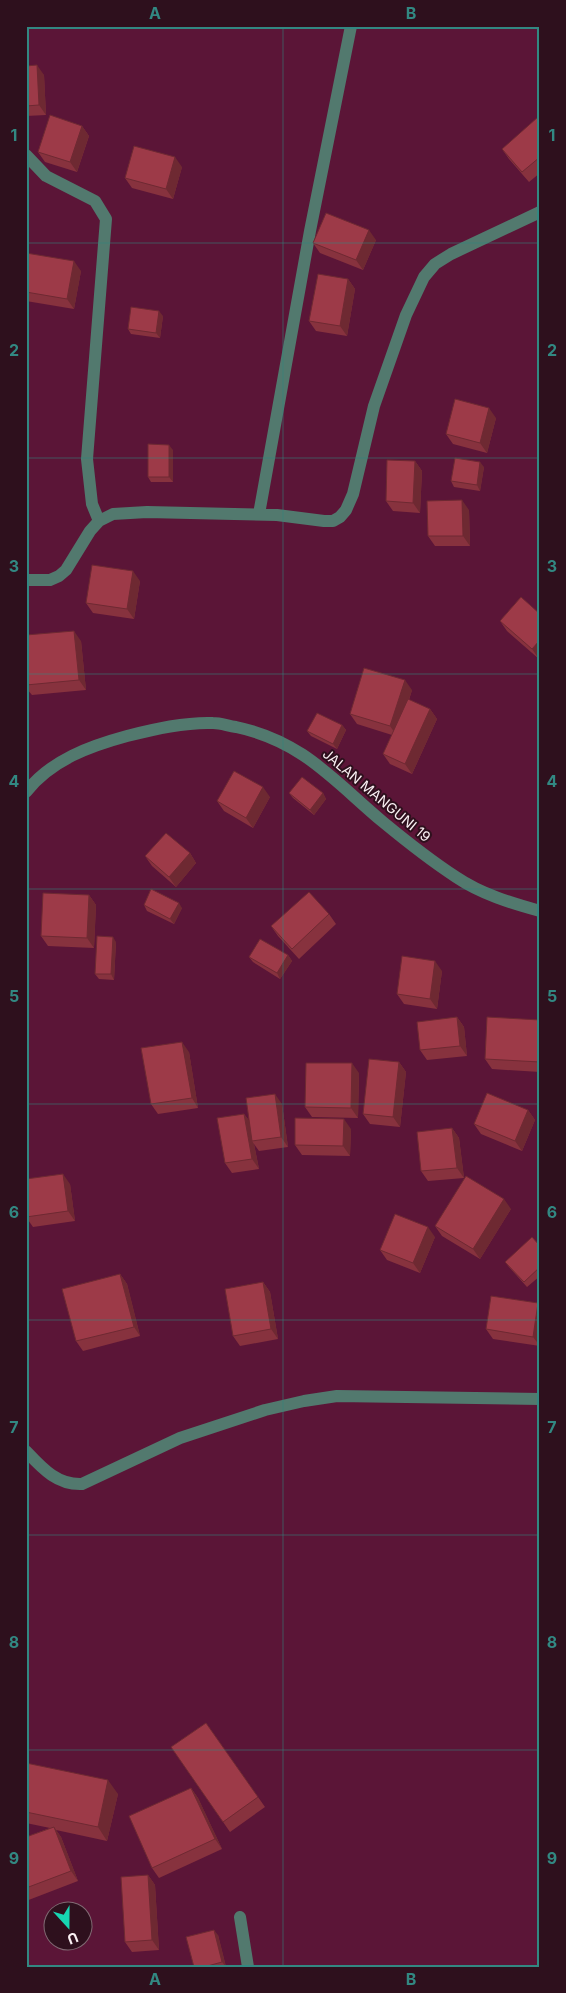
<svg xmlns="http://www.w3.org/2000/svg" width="566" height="1993" font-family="Inter,sans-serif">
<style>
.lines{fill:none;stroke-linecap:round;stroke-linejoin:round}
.street{stroke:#52796e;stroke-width:12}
.wall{fill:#87323e}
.shaded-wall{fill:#6e2932}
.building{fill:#9d3a48;stroke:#6e2932}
.grid{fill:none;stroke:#328882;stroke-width:1;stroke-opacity:0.55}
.labels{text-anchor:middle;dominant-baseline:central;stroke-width:4;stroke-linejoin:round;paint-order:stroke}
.street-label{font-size:14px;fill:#faf0f3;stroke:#2e101d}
.neatline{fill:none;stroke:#328882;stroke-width:2}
.grid-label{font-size:16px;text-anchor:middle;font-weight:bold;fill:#328882}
</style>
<rect width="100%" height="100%" fill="#5b1537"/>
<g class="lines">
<!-- street -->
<path class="street" d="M26 155 46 176 95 201 106 219 87 459 92 504 99 521
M259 514 310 231 351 26
M26 580H50L59 576 66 570 90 531 99 521 113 514 147 512 277 515 324 521H333L340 517 346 510 353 494 374 406 406 315 424 277 435 264 451 254 540 212
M26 792C51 760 90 746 127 736 155 729 185 722 213 723 221 723 228 726 236 727 303 741 334 781 383 822 406 841 430 860 456 877 481 894 511 903 540 911
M26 1451C42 1468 57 1485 82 1484L180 1438 265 1410 304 1401 337 1396 540 1399
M240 1917 248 1967"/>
</g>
<!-- wall -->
<path class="wall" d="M26 66 44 75 46 115 26 116Z
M540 119V173L529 182 509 159 502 149Z
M82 126 89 136 77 172 45 162 38 152Z
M182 167 173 199 132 188 125 178Z
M376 240 363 270 320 253 313 243Z
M26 253 81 271 74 309 26 301Z
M348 279 355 289 347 336 316 331 309 321Z
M163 316 160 338 131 334 128 329Z
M496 418 487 453 453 444 446 434Z
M173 450V482H151L148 477Z
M415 461 422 471 420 513 393 511 386 501Z
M484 467 480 491 454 487 451 481Z
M469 510 470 546H435L428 536Z
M140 581 134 619 93 613 86 603Z
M521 597 539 659 507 631 500 621Z
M26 635 81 641 86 690 32 695 26 688Z
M412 690 409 700 430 709 437 719 412 774 390 764 383 754 392 735 357 724 350 714Z
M342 725 346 730 337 749 311 736 307 731Z
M289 793H323L326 799 314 815 293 798Z
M270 797 253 828 224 811 217 801Z
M190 853 196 863 176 887 152 866 145 856Z
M89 895 96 905 94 948 48 946 41 936Z
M144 905 182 908 174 924 147 911Z
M329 914 336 924 299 959 278 936 271 926Z
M116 942 114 980 99 979 95 974Z
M288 955 292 961 280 979 253 962 249 957Z
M442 971 437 1009 404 1004 397 994Z
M457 1017 464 1027 467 1056 427 1060 420 1050Z
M540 1020V1072L492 1069 485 1059Z
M189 1052 198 1108 158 1114 151 1104Z
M399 1062 406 1072 400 1127 370 1124 363 1114Z
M359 1073 358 1118 312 1117 305 1107Z
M282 1104 288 1147 259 1151 254 1144 259 1169 232 1173 225 1163 244 1114 250 1122Z
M528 1110 535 1120 522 1151 481 1134 474 1124Z
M452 1128 459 1138 464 1178 428 1181 421 1171Z
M351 1129 350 1156 302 1155 295 1145Z
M70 1184 75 1221 33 1227 26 1217Z
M511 1209 480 1259 442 1236 435 1226Z
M435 1237 420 1273 387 1260 380 1250Z
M540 1246V1276L527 1287 509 1267 505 1262Z
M120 1274 127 1284 140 1336 83 1351 76 1341Z
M263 1282 270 1292 278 1339 240 1346 233 1336Z
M538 1303 540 1306V1346L493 1339 486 1329Z
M206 1723 265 1807 230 1832 171 1747Z
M26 1763 118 1794 107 1841 56 1830 61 1837 78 1881 26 1901V1837L50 1828 26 1823Z
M191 1788 198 1798 222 1849 159 1878 152 1868Z
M148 1875 155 1885 159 1950 132 1952 125 1942Z
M218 1935 226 1967H194Z"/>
<!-- shaded-wall -->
<path class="shaded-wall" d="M37 65 44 75 46 115 39 105Z
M82 126 89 136 77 172 70 162Z
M175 157 182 167 173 199 166 189Z
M369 230 376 240 363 270 356 260Z
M74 261 81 271 74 309 67 299Z
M348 279 355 289 347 336 340 326Z
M159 311 163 316 160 338 156 333Z
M489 408 496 418 487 453 480 443Z
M169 445 173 450V482L169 477Z
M415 461 422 471 420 513 413 503Z
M480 462 484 467 480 491 477 485Z
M462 500 469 510 470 546 463 536Z
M133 571 140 581 134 619 127 609Z
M74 631 81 641 86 690 79 680Z
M540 640V658L539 659 532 649Z
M405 680 412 690 397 736 390 726Z
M430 709 437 719 412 774 405 764Z
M342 725 346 730 337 749 333 744Z
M263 787 270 797 253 828 246 818Z
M323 793 326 799 314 815 310 810Z
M190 853 196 863 176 887 169 877Z
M89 895 96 905 94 948 87 938Z
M179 903 182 908 174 924 170 919Z
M113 937 116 942 114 980 111 974Z
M288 955 292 961 280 979 277 973Z
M435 961 442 971 437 1009 430 999Z
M457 1017 464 1027 467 1056 460 1046Z
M182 1042 189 1052 198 1108 192 1098Z
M399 1062 406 1072 400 1127 393 1117Z
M352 1063 359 1073 358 1118 351 1108Z
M275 1094 282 1104 288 1147 281 1137Z
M528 1110 535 1120 522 1151 515 1141Z
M244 1114 251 1123 252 1141 254 1144 259 1169 252 1159Z
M344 1119 351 1129 350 1156 343 1146Z
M452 1128 459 1138 464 1178 457 1168Z
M63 1174 70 1184 75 1221 68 1211Z
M504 1199 511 1209 480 1259 473 1249Z
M428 1227 435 1237 420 1273 413 1263Z
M120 1274 127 1284 140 1336 134 1327Z
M263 1282 270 1292 278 1339 271 1329Z
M538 1303 540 1306V1346L533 1337Z
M108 1780 118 1794 107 1841 98 1827Z
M191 1788 198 1798 222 1849 215 1839Z
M54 1827 61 1837 78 1881 71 1871Z
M148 1875 155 1885 159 1950 152 1940Z
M214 1930 218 1935 226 1967 222 1962Z"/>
<!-- building -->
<path class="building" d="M37 65 39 105 26 106V66Z
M50 115 82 126 70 162 38 152Z
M538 117 540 119V157L522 172 502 149Z
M134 146 175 157 166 189 125 178Z
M326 213 369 230 356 260 313 243Z
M26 253 74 261 67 299 26 292Z
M318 274 348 279 340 326 309 321Z
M131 307 159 311 156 333 128 329Z
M455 399 489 408 480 443 446 434Z
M148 444 169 445V477H148Z
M455 458 480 462 477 485 451 481Z
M387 460 415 461 413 503 386 501Z
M462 500 463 536H428L427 501Z
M92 565 133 571 127 609 86 603Z
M521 597 540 614V640L532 649 500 621Z
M74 631 79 680 26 685V635Z
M364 668 405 680 390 726 350 714Z
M408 699 430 709 405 764 383 754Z
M317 713 342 725 333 744 307 731Z
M234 771 263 787 246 818 217 801Z
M302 777 323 793 310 810 289 793Z
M166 833 190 853 169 877 145 856Z
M151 889 179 903 170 919 144 905Z
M309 892 329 914 292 949 271 926Z
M43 893 89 895 87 938 41 936Z
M97 936 113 937 111 974H95Z
M260 939 288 955 277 973 249 957Z
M402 956 435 961 430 999 397 994Z
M457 1017 460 1046 420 1050 417 1022Z
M487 1017 540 1020V1062L485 1059Z
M182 1042 192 1098 151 1104 141 1048Z
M369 1059 399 1062 393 1117 363 1114Z
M306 1063H352L351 1108 305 1107Z
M487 1093 528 1110 515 1141 474 1124Z
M275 1094 281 1137 252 1141 246 1098Z
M244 1114 252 1159 225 1163 217 1118Z
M295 1118 344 1119 343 1146 295 1145Z
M452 1128 457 1168 421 1171 417 1132Z
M63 1174 68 1211 26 1217V1179Z
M466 1176 504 1199 473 1249 435 1226Z
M395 1214 428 1227 413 1263 380 1250Z
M532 1237 540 1246V1267L524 1282 505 1262Z
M120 1274 134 1327 76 1341 62 1289Z
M263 1282 271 1329 233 1336 225 1289Z
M491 1296 538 1303 533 1337 486 1329Z
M206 1723 258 1797 223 1822 171 1747Z
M26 1763 108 1780 98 1827 26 1812Z
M191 1788 215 1839 152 1868 129 1816Z
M54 1827 71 1871 26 1888V1837Z
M148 1875 152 1940 125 1942 121 1877Z
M214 1930 222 1962 204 1967H194L186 1937Z"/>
<!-- grid -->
<path class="grid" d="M283 26V1967M26 243H540M26 458H540M26 674H540M26 889H540M26 1104H540M26 1320H540M26 1535H540M26 1750H540"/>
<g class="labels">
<!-- street labels -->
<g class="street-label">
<text transform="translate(377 795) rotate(40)">JALAN MANGUNI 19</text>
</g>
</g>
<!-- border -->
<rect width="566" height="1993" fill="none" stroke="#2e101d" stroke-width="55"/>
<!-- north arrow -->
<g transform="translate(68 1926) rotate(159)"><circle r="24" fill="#2e101d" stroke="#806a73"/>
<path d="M0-4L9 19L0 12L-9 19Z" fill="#17d5b2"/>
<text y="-8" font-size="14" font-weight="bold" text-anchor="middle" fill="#faf0f3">U</text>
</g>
<rect x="28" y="28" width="510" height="1938" class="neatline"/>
<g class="grid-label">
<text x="155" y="19">A</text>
<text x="411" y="19">B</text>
<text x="14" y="141">1</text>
<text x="552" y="141">1</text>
<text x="14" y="356">2</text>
<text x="552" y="356">2</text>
<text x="14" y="572">3</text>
<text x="552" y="572">3</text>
<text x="14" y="787">4</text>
<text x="552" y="787">4</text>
<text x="14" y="1002">5</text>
<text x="552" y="1002">5</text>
<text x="14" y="1218">6</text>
<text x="552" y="1218">6</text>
<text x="14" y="1433">7</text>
<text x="552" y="1433">7</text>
<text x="14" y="1648">8</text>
<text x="552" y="1648">8</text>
<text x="14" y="1864">9</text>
<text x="552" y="1864">9</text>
<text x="155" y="1985">A</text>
<text x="411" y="1985">B</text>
</g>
</svg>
